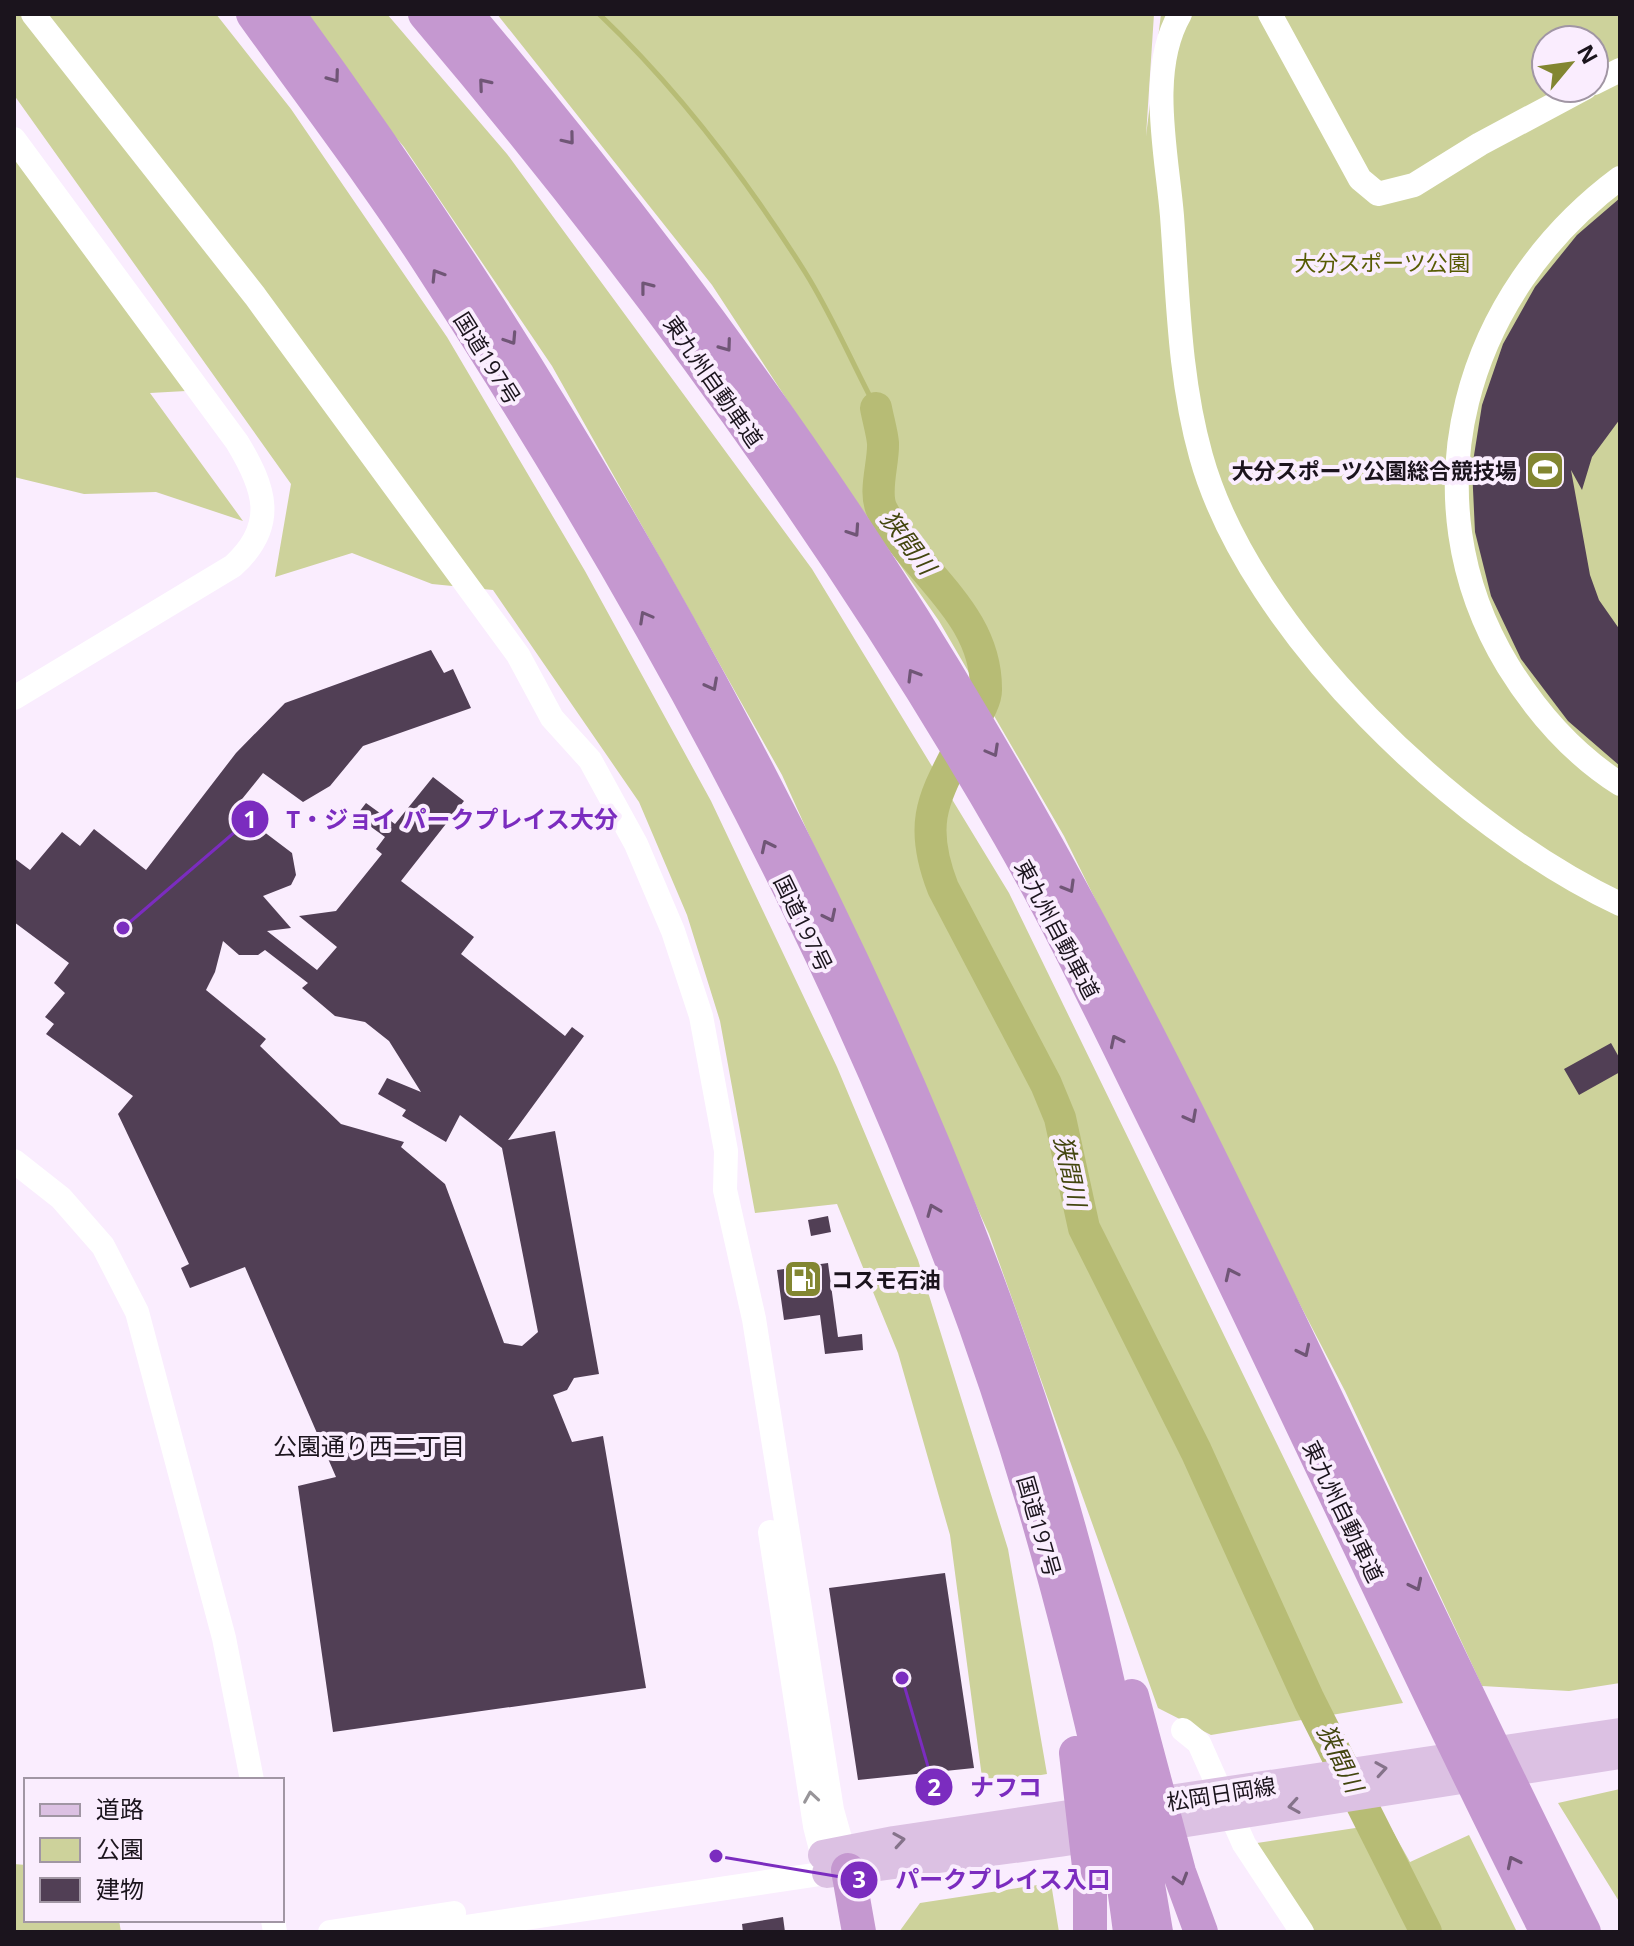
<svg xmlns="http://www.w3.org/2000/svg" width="1634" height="1946" font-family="'Open Sans','Noto Sans JP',sans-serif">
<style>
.green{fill:#cdd29b;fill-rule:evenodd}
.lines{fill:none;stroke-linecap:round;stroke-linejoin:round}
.stream{stroke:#b7bc75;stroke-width:5}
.river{stroke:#b7bc75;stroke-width:32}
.building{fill:#513f55;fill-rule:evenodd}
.minor{stroke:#fff;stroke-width:24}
.major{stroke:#dcc1e3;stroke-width:30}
.highway{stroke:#c598d0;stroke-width:34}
.oneway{stroke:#705676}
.oneway2{stroke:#85738a}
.oneway3{stroke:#989599}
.labels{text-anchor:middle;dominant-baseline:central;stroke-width:8;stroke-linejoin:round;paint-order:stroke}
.park-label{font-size:22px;fill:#575b03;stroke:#faedfe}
.street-label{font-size:22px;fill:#1b141d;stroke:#faedfe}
.poi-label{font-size:22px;font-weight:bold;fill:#1b141d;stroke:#faedfe;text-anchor:end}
.water-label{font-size:24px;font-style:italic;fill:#43460f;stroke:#faedfe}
.neighbourhood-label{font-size:24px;fill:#1b141d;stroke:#faedfe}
.leader{fill:none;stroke:#7b2cbf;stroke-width:3}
.callout-dot{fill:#7b2cbf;stroke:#faedfe;stroke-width:3}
.mark-label{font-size:24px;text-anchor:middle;font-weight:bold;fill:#fff}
.callout-label{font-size:24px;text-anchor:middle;font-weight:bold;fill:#7b2cbf;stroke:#faedfe;stroke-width:8;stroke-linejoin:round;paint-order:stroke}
</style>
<rect width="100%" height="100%" fill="#faedfe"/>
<!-- green -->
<path class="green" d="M14 14H216L291 109 447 337 585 571 711 801 837 1067 918 1260 1008 1549 1047 1774 983 1785 950 1535 898 1353 837 1204 755 1213 720 1021 687 915 639 802 493 590 432 584 352 553 275 577 291 484 14 95Z
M292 14H387L507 154 812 569 1009 893 1403 1703 1211 1735 1158 1708 989 1234 782 775 552 366 404 147Z
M497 14H1154L1146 136 1161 14H1620V1683L1569 1691 1482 1686 1345 1391 1206 1124 1064 836 939 621 810 435 712 285ZM1546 40H1594V88H1546Z
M14 158 186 391 150 393 243 521 156 492 84 494 14 477Z
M1620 1789V1903L1558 1803Z
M1388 1823 1410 1862 1469 1835 1517 1932H1313L1257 1843Z
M14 1864 26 1865V1920H119L121 1932H14Z
M1051 1883 1059 1932H899L920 1903Z"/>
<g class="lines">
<!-- stream -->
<path class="stream" d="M599 14C678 89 747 180 805 272 832 315 852 363 876 408"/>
<!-- river -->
<path class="river" d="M876 408C878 419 882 432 883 443 884 463 873 492 882 510 915 573 987 612 986 690 986 702 975 718 969 729 938 793 915 816 943 888L1046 1084 1060 1118 1084 1228 1196 1451 1309 1700 1426 1932"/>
</g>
<!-- building -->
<path class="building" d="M1620 198V419L1592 457 1582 490 1571 470 1590 575 1599 600 1620 630V766L1568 721 1521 659 1491 596 1475 532 1472 468 1482 405 1503 344 1535 287 1577 235Z
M431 650 444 673 453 669 471 708 363 746 330 786 303 802 263 773 234 809 292 853 296 875 291 885 263 896 291 928 267 931 317 970 337 947 299 916 336 911 382 854 376 849 385 837 356 816 366 803 395 824 433 777 464 801 401 881 474 937 461 954 565 1036 572 1027 584 1036 508 1140 555 1131 599 1374 574 1378 567 1390 553 1395 572 1442 603 1436 646 1688 333 1732 298 1486 336 1477 245 1267 190 1288 181 1268 189 1264 118 1114 133 1096 46 1034 54 1024 45 1017 65 993 54 983 69 963 14 922V858L30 870 62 832 80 846 94 829 146 870 236 753 285 703ZM223 941 239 955H258L265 950 308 983 302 988 335 1016 365 1022 389 1041 421 1092 387 1078 378 1094 406 1110 402 1116 446 1142 460 1115 502 1148 538 1332 522 1346 504 1343 445 1184 401 1147 404 1142 341 1124 260 1046 266 1039 206 990 215 972Z
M1611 1043 1620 1059V1072L1579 1095 1564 1069Z
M828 1216 831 1232 811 1236 808 1220Z
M828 1263 838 1337 862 1334 863 1350 825 1354 820 1315 784 1320 777 1270Z
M945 1573 974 1768 858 1780 829 1588Z
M783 1917 785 1932H743L742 1924Z"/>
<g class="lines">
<!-- minor -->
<path class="minor" d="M33 14 255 296 518 655 552 718 590 760 636 844 673 931 701 1016 726 1151 725 1190 754 1319 832 1810 848 1867
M1180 14C1147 71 1167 154 1172 216 1178 296 1179 378 1201 456 1250 632 1458 828 1620 904
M1270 14 1360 179 1378 194 1414 185 1480 144 1585 88
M1594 83 1620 70
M14 139 237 442C265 488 278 525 233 566L14 698
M1620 178C1465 293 1405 496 1508 666 1537 713 1573 754 1620 784
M14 1161 61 1198 103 1246 137 1312 224 1638 252 1780
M1183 1730 1199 1743 1244 1844 1302 1932
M273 1920 275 1932
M330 1932 454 1913
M432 1932 827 1873 815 1826 770 1532"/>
<!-- major -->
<path class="major" d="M823 1855 894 1841 1620 1733
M827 1873 1059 1842 1620 1754"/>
<!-- highway -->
<path class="highway" d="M253 14C313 98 376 180 432 267 697 675 931 1115 1057 1587 1087 1700 1116 1815 1130 1932
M288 14C457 245 606 485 740 738 867 977 977 1224 1056 1484 1100 1630 1131 1781 1156 1932
M425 14C643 271 841 543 1009 835 1063 929 1109 1027 1157 1124 1290 1392 1412 1665 1547 1932
M466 14C653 235 829 472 976 722 1206 1111 1380 1529 1584 1932
M1132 1696 1179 1872 1201 1932
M1076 1753 1090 1875V1932
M848 1870 859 1932"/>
</g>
<!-- one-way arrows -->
<defs><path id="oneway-chevron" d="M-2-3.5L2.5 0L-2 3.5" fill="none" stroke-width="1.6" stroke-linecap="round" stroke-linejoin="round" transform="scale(2)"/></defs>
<g class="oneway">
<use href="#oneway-chevron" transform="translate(334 77) rotate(54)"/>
<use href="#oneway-chevron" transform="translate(484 84) rotate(-130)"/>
<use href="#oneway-chevron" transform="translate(569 139) rotate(51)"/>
<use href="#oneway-chevron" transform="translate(437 275) rotate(-122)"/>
<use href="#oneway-chevron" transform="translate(646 287) rotate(-128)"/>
<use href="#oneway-chevron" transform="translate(511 339) rotate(57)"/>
<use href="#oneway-chevron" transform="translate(726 346) rotate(54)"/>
<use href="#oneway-chevron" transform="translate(854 531) rotate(56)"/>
<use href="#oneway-chevron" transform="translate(645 617) rotate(-119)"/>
<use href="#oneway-chevron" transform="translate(913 675) rotate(-121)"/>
<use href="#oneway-chevron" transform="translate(712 685) rotate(62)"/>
<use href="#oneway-chevron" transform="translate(993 751) rotate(61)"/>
<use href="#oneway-chevron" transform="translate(767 846) rotate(-116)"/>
<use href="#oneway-chevron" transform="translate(1069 887) rotate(60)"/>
<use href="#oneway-chevron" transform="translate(830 916) rotate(64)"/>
<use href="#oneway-chevron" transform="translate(1116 1041) rotate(-116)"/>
<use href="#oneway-chevron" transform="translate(1191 1117) rotate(62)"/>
<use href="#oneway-chevron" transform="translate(933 1210) rotate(-112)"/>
<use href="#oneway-chevron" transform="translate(1231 1274) rotate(-115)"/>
<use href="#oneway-chevron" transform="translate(1304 1351) rotate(64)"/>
<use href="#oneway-chevron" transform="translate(1416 1585) rotate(64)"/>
<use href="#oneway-chevron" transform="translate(1513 1862) rotate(-116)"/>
<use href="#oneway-chevron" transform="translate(1181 1879) rotate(73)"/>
</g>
<g class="oneway2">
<use href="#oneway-chevron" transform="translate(1381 1769) rotate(-9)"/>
<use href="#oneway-chevron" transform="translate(1294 1806) rotate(171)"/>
<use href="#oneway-chevron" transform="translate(899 1840) rotate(-9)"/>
</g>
<use class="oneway3" href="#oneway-chevron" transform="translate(811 1797) rotate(-99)"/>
<!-- icons -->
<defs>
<g id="stadium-square" transform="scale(2)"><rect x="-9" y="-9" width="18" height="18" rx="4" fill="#828631" stroke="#faedfe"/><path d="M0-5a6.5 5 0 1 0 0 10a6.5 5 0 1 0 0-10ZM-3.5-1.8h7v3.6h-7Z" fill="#fff"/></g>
<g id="fuel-square" transform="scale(2)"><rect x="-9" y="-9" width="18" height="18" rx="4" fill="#828631" stroke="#faedfe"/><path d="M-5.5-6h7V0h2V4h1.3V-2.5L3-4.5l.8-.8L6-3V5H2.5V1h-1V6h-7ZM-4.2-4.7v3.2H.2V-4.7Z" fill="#fff"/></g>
</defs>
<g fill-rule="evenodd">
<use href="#stadium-square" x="1545" y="470"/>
<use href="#fuel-square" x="803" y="1279"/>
</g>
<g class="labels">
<!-- park labels -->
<g class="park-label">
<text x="1382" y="262">大分スポーツ公園</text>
</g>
<!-- street labels -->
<g class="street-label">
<text transform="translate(488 358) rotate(58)">国道197号</text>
<text transform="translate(714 381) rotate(55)">東九州自動車道</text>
<text transform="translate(804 923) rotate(64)">国道197号</text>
<text transform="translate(1058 929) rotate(62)">東九州自動車道</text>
<text transform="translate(1344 1511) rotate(64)">東九州自動車道</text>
<text transform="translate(1040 1526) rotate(74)">国道197号</text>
<text transform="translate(1221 1793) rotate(-9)">松岡日岡線</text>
</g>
<!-- poi labels -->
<g class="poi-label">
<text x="1517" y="470">大分スポーツ公園総合競技場</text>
<text x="831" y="1279" text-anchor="start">コスモ石油</text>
</g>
<!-- water labels -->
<g class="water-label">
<text transform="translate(909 542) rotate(53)">狭間川</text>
<text transform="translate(1071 1171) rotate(78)">狭間川</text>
<text transform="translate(1341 1758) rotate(64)">狭間川</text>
</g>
<!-- neighbourhood labels -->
<g class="neighbourhood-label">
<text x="369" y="1445">公園通り西二丁目</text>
</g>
</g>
<!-- callouts -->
<path class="leader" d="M123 928L250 819M902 1678L934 1787M716 1856L859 1880"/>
<g class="callout-dot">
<circle cx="123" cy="928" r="8"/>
<circle cx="902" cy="1678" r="8"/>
<circle cx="716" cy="1856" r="8"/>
<circle cx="250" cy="819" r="20"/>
<circle cx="934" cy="1787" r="20"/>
<circle cx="859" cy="1880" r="20"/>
</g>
<g class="mark-label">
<text x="250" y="828">1</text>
<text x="934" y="1796">2</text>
<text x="859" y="1888">3</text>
</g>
<g class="callout-label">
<text x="452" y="828">T・ジョイ パークプレイス大分</text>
<text x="1006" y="1796">ナフコ</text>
<text x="1003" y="1888">パークプレイス入口</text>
</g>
<!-- border -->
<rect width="1634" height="1946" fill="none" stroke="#1b141d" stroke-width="32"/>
<!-- legend -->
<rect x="24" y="1778" width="260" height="144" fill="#faedfe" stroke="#a196a4" stroke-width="2"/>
<rect x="40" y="1804" width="40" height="12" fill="#dcc1e3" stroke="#a196a4" stroke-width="2"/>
<text x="96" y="1818" font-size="24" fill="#1b141d">道路</text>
<rect x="40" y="1838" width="40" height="24" fill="#cdd29b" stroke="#a196a4" stroke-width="2"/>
<text x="96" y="1858" font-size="24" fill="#1b141d">公園</text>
<rect x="40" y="1878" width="40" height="24" fill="#513f55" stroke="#a196a4" stroke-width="2"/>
<text x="96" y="1898" font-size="24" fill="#1b141d">建物</text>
<!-- north arrow -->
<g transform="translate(1570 64) rotate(61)"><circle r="38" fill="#faedfe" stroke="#a196a4" stroke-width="2"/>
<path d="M0-6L14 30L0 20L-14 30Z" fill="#828631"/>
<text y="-12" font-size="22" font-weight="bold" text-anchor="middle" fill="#1b141d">N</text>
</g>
</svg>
